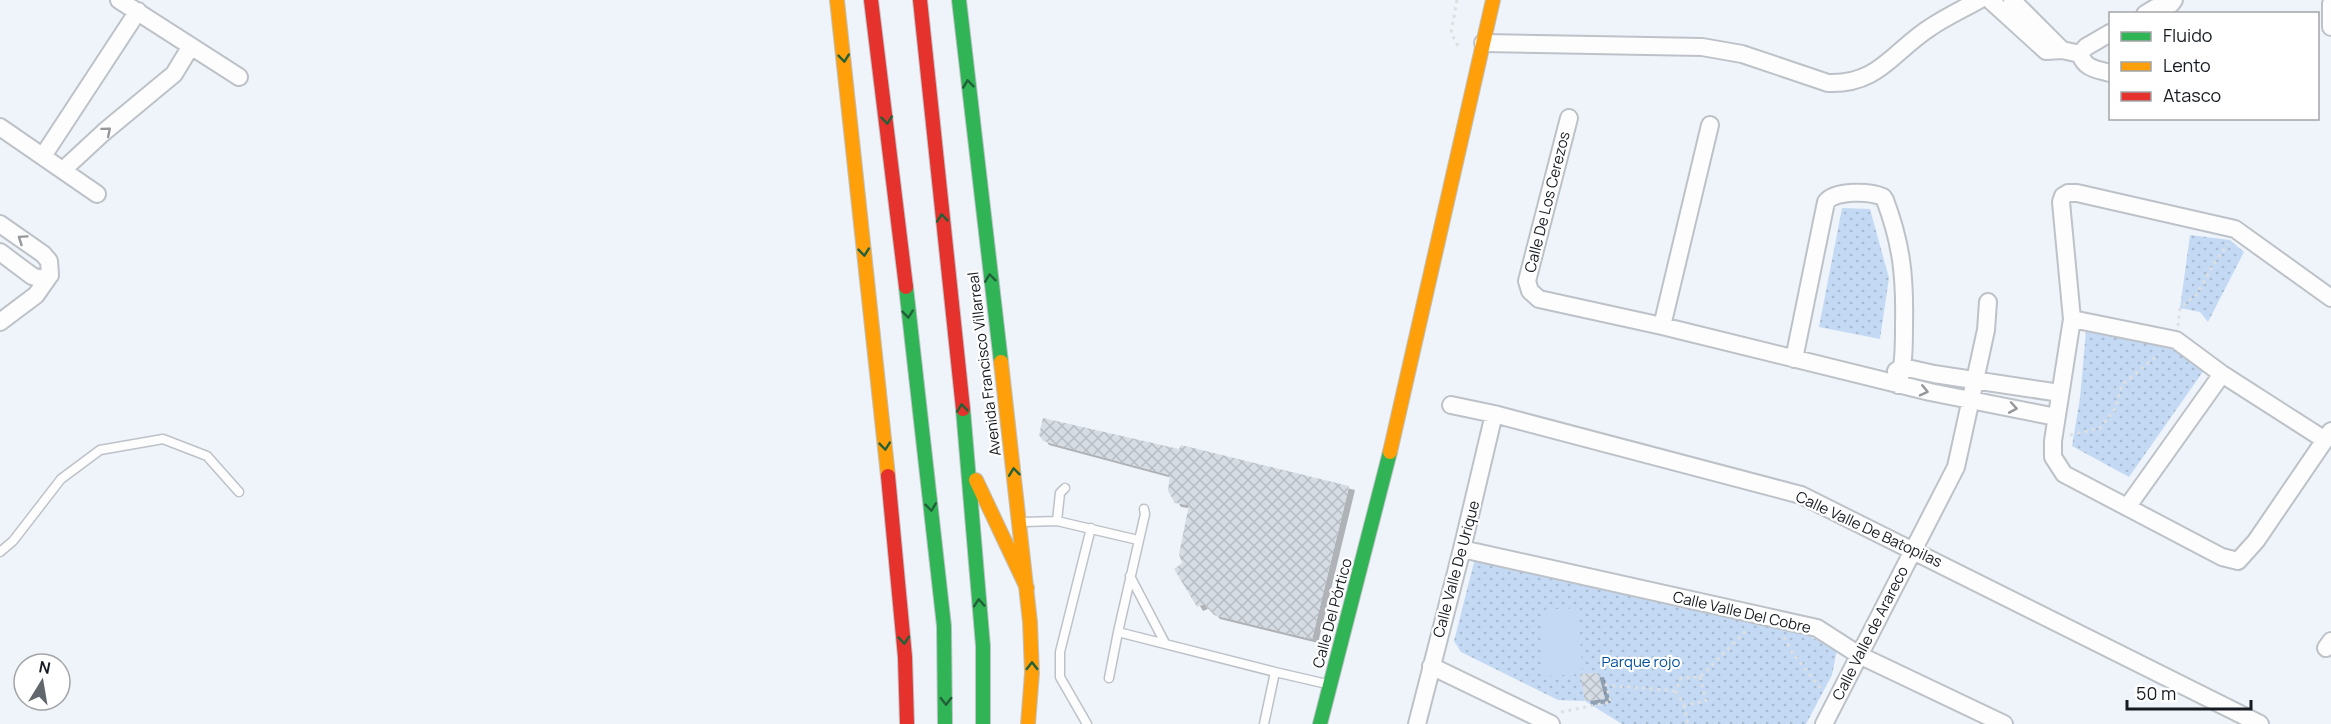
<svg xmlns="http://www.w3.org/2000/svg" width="2331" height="724" font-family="Manrope,sans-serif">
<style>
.park{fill:url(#park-dots)}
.pitch{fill:#c4daf4}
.building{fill:url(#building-cross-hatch);filter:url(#shadow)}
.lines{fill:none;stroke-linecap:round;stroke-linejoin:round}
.lane-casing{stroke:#bdc2c8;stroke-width:11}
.street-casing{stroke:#bdc2c8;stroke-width:20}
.fast-casing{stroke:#bdc2c8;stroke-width:16}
.slow-casing{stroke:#bdc2c8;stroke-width:16}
.jam-casing{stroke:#bdc2c8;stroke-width:16}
.path{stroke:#dddfe1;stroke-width:3;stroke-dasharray:3 4.5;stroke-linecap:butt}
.lane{stroke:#fdfdfe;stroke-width:8}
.street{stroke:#fdfdfe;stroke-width:16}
.fast{stroke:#30b455;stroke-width:14}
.slow{stroke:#ff9f0a;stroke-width:14}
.jam{stroke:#e5322d;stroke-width:14}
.oneway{stroke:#226039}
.oneway2{stroke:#95979b}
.labels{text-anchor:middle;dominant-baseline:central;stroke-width:4.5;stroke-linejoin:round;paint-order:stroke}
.street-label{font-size:15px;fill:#161b22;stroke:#fff}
.park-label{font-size:15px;fill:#01509c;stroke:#fff}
</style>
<defs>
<pattern id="park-dots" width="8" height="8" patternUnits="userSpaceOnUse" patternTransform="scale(1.5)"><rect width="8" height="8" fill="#c4daf4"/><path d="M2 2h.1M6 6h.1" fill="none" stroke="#a8bad1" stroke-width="1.8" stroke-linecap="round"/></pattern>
<pattern id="building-cross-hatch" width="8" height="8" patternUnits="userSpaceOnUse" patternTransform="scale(1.5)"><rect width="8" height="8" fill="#d6dce4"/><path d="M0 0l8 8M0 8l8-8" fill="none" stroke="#b7bcc3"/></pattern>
<filter id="shadow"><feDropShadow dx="6" dy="4" stdDeviation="0" flood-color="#0004"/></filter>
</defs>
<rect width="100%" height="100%" fill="#eff4fa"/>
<!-- park -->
<path class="park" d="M1842 208 1870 209 1889 278 1880 339 1819 327Z
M2190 235 2230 240 2244 252 2208 322 2200 312 2180 308Z
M2086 330 2185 352 2207 366 2129 477 2072 446 2080 398Z
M1475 558 1805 634 1837 650 1832 675 1806 724H1622L1585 701 1558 700 1461 652 1454 641Z"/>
<!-- pitch -->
<path class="pitch" d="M1579 608 1582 674 1544 676 1541 610Z"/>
<!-- building -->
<path class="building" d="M1043 418 1179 449 1181 445 1349 486 1312 639 1214 615 1204 604 1197 607 1174 569 1182 563 1179 554 1189 505 1175 503 1168 491 1170 475 1043 441 1039 435Z
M1598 673 1605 699 1585 701 1580 674Z"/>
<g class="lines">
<!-- lane casing -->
<g class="lane-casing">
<path id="lane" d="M1057 521 1060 493 1065 488
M1024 522 1057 521 1138 540
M0 552 13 541 61 479 100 450 163 439 207 456 239 492
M1130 576 1165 643
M1118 632 1145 514 1144 509
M1275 672 1327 684
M1109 678 1118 632 1275 672 1264 724
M1087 724 1060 677V652L1091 528"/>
</g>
<!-- street casing -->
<g class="street-casing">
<path id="street" d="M119 0 239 77
M1990 0 2046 51 2062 50 2080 54
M2012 0 2062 50
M2331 4V27
M2145 14 2155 8 2171 4 2174 0
M1483 43 1702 47 1742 54 1828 83C1879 85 1893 51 1931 27 1946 17 1963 9 1979 0
M2080 54C2085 69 2096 69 2110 73
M2080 54 2086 47 2110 33
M1569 118 1527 281 1530 291 1539 299 1662 326 1930 392 2056 417
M0 127 97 194
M43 156 138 11
M63 170 104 132 174 74 191 46
M0 224 43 254 49 261 50 275 41 279 32 276 0 252
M2331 298 2235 229 2077 193H2068L2063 196 2061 202 2072 319 2053 441V457L2064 474 2222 557 2238 561 2256 541 2331 431
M2072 319 2176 340 2222 374 2325 440
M0 322 36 295 50 275
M1662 326 1710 125
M1794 359 1826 202C1835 190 1870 191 1883 197L1885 200C1902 245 1905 278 1904 325 1904 346 1904 365 1898 385
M1896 371 1903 367 1934 374 2060 393
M1451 405 1494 414 1801 495 2260 724
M2128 506 2222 374
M1462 549 1817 628 1859 655 2004 724
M2326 648 2331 641
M1431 666 1551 724
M1417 724 1462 549 1494 414
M1824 724 1956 467 1986 330 1988 302"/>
</g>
<!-- fast casing -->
<g class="fast-casing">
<path id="fast" d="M959 0 1001 362
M906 287 944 626 945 724
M963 409 983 646V724
M1320 724 1390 452"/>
</g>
<!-- slow casing -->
<g class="slow-casing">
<path id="slow" d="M837 0 888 476
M1001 362 1030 622 1032 673 1028 724
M1390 452 1493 0
M976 480 1027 588"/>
</g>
<!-- jam casing -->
<g class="jam-casing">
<path id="jam" d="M871 0 906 287
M920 0 963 409
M888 476 905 657 907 724"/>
</g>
<!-- path -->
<path class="path" d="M1457 0 1451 33 1458 46H1462
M2178 326 2180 308 2197 294 2213 265 2228 244
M2070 435 2100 428 2115 409 2122 385 2159 354
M1784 637 1792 652 1822 690
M1700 677 1706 701 1684 705 1676 691 1681 678 1700 677 1748 629
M1684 705 1688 724
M1561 712 1611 702 1606 685 1676 691"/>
<!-- lane -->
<use href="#lane" class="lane"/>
<!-- street -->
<use href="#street" class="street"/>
<!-- fast -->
<use href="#fast" class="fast"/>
<!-- slow -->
<use href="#slow" class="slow"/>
<!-- jam -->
<use href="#jam" class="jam"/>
</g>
<!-- one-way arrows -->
<defs><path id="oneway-chevron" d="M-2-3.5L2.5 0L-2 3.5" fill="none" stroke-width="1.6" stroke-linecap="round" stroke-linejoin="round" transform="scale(1.5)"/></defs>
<g class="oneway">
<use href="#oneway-chevron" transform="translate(844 58) rotate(84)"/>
<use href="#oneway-chevron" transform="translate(968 84) rotate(-96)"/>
<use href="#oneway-chevron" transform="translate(887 120) rotate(84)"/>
<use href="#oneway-chevron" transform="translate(942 218) rotate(-96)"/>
<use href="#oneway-chevron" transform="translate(864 252) rotate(84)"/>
<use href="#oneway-chevron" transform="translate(990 278) rotate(-97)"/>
<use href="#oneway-chevron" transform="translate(908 314) rotate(84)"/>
<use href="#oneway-chevron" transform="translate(962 408) rotate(-96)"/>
<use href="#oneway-chevron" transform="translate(885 446) rotate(84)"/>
<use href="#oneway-chevron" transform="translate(1014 472) rotate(-97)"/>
<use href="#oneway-chevron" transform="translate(931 507) rotate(83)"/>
<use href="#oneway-chevron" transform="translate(979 603) rotate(-94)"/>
<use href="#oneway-chevron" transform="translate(904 640) rotate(86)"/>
<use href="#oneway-chevron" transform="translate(1032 666) rotate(-90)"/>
<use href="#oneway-chevron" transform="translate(946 701) rotate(90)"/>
</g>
<g class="oneway2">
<use href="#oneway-chevron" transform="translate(107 131) rotate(-40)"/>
<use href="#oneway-chevron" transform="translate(22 239) rotate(-146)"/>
<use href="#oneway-chevron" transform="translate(1924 391) rotate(13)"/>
<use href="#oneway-chevron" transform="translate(2013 408) rotate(10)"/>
</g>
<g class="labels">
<!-- street labels -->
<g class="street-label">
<text transform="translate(1547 202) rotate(-76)">Calle De Los Cerezos</text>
<text transform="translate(984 364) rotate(-97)">Avenida Francisco Villarreal</text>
<text transform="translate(1869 529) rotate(25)">Calle Valle De Batopilas</text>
<text transform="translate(1456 569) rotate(-75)">Calle Valle De Urique</text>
<text transform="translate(1742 612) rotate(13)">Calle Valle Del Cobre</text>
<text transform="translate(1332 613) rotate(-75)">Calle Del Pórtico</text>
<text transform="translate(1870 633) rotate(-63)">Calle Valle de Arareco</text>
</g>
<!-- park labels -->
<g class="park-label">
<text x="1641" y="661">Parque rojo</text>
</g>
</g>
<!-- legend -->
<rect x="2109" y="12" width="210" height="108" fill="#ffffff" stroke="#a2a4a7" stroke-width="1.5"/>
<rect x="2121" y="32" width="30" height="9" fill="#30b455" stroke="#a2a4a7" stroke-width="1.5"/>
<text x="2163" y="42" font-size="18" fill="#161b22">Fluido</text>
<rect x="2121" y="62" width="30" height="9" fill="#ff9f0a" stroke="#a2a4a7" stroke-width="1.5"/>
<text x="2163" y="72" font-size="18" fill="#161b22">Lento</text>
<rect x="2121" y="92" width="30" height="9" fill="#e5322d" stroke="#a2a4a7" stroke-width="1.5"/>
<text x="2163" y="102" font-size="18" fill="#161b22">Atasco</text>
<!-- north arrow -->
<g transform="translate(42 682) rotate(11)"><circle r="28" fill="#ffffff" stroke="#a2a4a7" stroke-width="1.5"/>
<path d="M0-4.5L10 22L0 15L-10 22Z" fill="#62676e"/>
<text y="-9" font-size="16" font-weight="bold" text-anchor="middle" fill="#161b22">N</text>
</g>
<!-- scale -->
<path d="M2127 700v9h124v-9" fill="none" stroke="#161b22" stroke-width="3"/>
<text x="2136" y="700" font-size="18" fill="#161b22" stroke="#ffffff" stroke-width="4.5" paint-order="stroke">50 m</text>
</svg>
